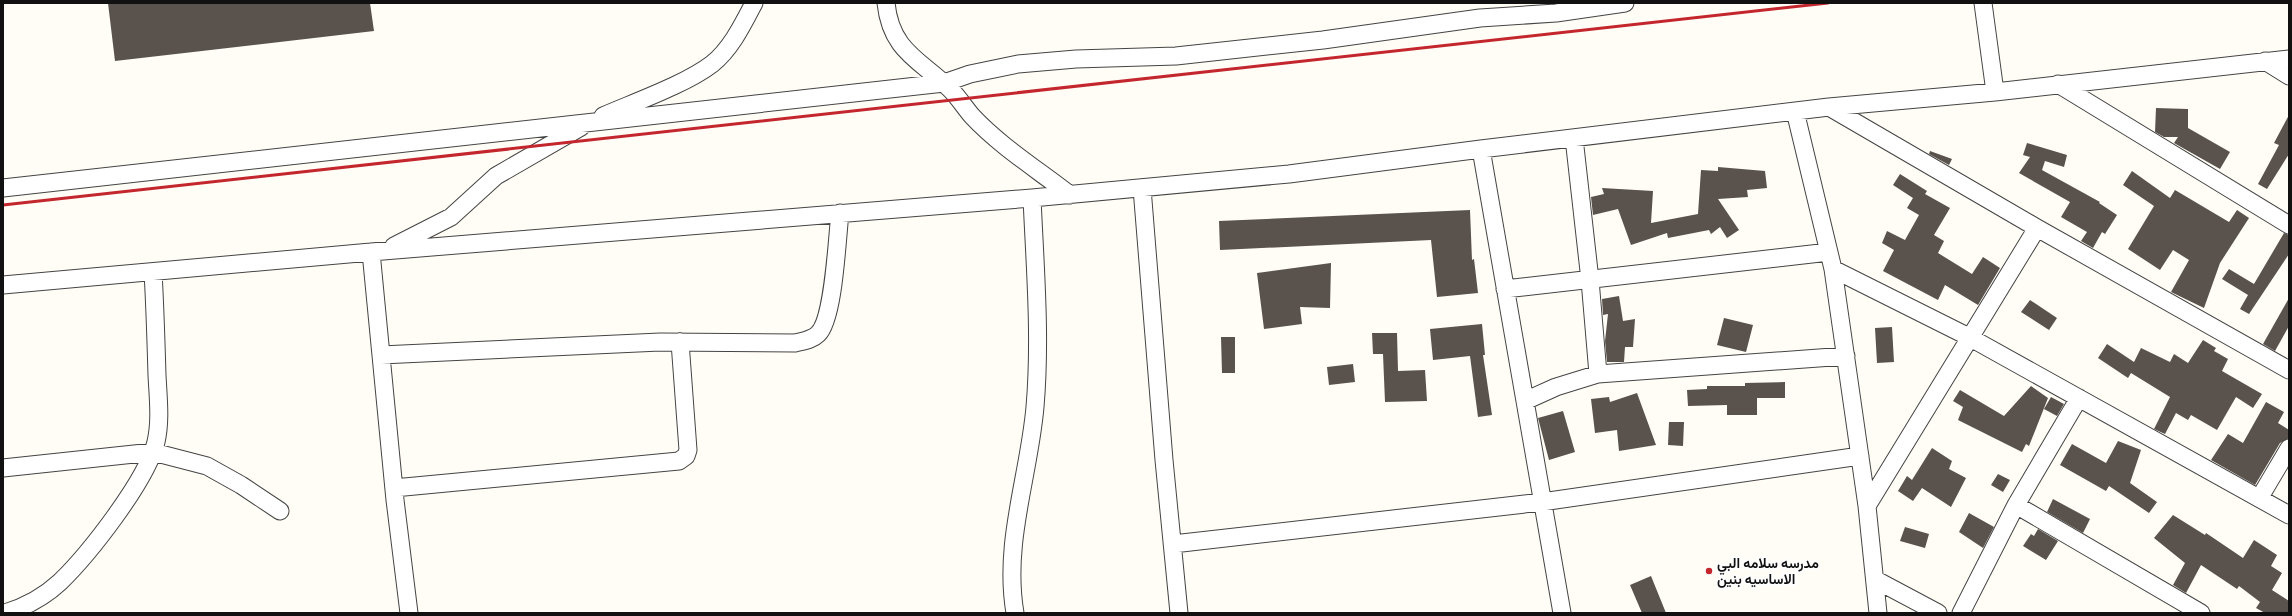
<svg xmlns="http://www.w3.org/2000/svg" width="2292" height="616" font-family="'Source Serif 4',Vazirmatn,serif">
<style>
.building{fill:#5a524d}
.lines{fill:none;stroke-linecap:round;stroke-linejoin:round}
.minor-casing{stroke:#444;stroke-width:19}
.minor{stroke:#fff;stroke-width:17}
.rail{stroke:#c4262e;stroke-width:3}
.poi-dot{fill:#c4262e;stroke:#fff;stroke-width:1.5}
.labels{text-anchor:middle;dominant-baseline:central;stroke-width:4;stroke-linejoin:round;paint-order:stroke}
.poi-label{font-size:14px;font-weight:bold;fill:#111;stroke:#fff;text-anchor:start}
</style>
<rect width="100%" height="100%" fill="#fffdf5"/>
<!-- building -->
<path class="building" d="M108 3H370L374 31 115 61Z
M2156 108 2188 109V128L2230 152 2220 169 2174 143 2178 137H2164L2155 132Z
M2289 115V154L2267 189 2258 184 2279 145 2274 143Z
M2027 143 2067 155 2064 167 2045 161 2042 170 2100 202 2099 203 2117 215 2105 234 2102 232 2093 248 2081 241 2087 232 2061 217 2070 202 2019 173 2030 157 2023 155Z
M1930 151 1952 159 1949 165 1929 154Z
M1718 167 1765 171 1767 188 1747 190 1748 197 1718 199 1739 230 1727 238 1720 227 1711 234 1709 230 1668 238 1667 233 1631 245 1618 209 1593 215 1591 197 1604 194 1602 188 1653 191 1651 223 1698 214 1701 170 1718 171Z
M2132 171 2170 198 2175 190 2229 222 2237 210 2249 218 2220 263 2204 308 2171 292 2189 260 2173 250 2160 270 2128 249 2154 206 2123 185Z
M1900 174 1927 191 1925 194 1950 208 1934 235 1944 241 1938 253 1972 274 1983 257 2000 268 1978 305 1945 285 1938 300 1883 271 1894 250 1882 243 1887 231 1905 240 1919 215 1907 208 1913 198 1893 185Z
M1470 210 1472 260 1474 259 1478 293 1437 297 1431 240 1220 250 1219 221Z
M2284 233 2289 235V254L2249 314 2240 309 2248 295 2222 279 2229 269 2254 284Z
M1331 263 1330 308 1300 307 1302 324 1264 329 1257 273Z
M1619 296 1623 321 1635 319 1633 347H1625L1624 362H1607L1605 341 1608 314 1603 315 1602 299Z
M2289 298V326L2275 351 2263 344Z
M2030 300 2057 318 2049 330 2021 312Z
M1724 318 1753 325 1746 352 1717 345Z
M1482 324 1485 355H1483L1492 415 1478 417 1470 356 1433 360 1430 329Z
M1892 327 1894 362 1877 363 1875 328Z
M1372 333H1397L1398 371 1425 370 1427 401 1385 402 1383 354H1373Z
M1221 337H1235V373H1222Z
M2203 340 2216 348 2214 351 2228 359 2222 371 2262 394 2253 408 2236 397 2217 430 2191 415 2188 420 2176 413 2165 434 2154 429 2170 397 2131 373 2128 378 2098 358 2107 344 2134 362 2141 348 2170 362 2174 354 2188 363Z
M1353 364 1355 382 1329 385 1327 367Z
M1785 382V398H1757V415H1727V405L1688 406 1687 390 1707 389V386H1745V383Z
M2031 386 2048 398 2029 446 2026 444 2022 452 1958 420 1963 407 1953 401 1960 390 2004 416Z
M1637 393 1656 445 1619 451 1617 430 1595 433 1591 399 1609 397 1610 402Z
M2051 397 2064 404 2057 416 2044 409Z
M2266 402 2284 412 2278 423 2289 430V438L2280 443 2255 485 2211 460 2228 434 2243 443Z
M1563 411 1575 452 1549 460 1538 418Z
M1669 422H1684L1683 446 1668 445Z
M2118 441 2141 450 2130 483 2157 502 2149 513 2109 486 2106 491 2060 465 2072 444 2106 463Z
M1932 448 1952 461 1949 469 1966 478 1951 507 1922 488 1913 501 1898 491 1907 476 1912 480Z
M1998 474 2010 480 2003 492 1991 485Z
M2053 499 2090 519 2083 533 2047 512Z
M1969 513 1994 527 1983 548 1959 532Z
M2173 515 2205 535 2206 533 2243 558 2254 540 2277 555 2271 566 2282 573 2272 590 2289 601V613H2265L2256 608 2260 602 2239 586 2237 589 2201 565 2186 593 2173 585 2185 563 2154 538Z
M1905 527 1929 534 1925 548 1900 541Z
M2038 529 2058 541 2046 560 2023 546 2031 534 2034 536Z
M1651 576 1666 613H1642L1630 585Z"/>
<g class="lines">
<!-- minor casing -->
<g class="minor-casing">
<path id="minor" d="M886 3C891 52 921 60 951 90 959 98 965 108 972 116 1000 146 1038 170 1070 195
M1983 3 1995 92
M2265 61 2289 76
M2058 84 2289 225
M1829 107 2037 228 2289 370
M1795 111 1833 269 1867 506 1878 613
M603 116C635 102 686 84 712 64 731 49 743 24 754 3
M1574 138 1590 280 1598 374
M1481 149 1562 613
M3 188 944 83 970 74 1018 64 1076 59 1176 56 1323 40 1480 18 1556 13 1625 3
M1142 188 1164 460 1179 613
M394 246 451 217 496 176 581 127
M371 252 395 500 409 613
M1833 269 1969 337 2289 515
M3 285 371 252 1032 198 1289 174 1481 149 1829 107 1995 92 2289 59
M1505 289 1829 252
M381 355 660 342 795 343C803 341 812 340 818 334 834 319 837 238 840 213
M1525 401 1556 387 1598 374 1846 356
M3 468 153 452 207 466 241 485 280 511
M394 488 679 461 686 456 688 450 680 342
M2260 497 2289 448
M2016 505 2201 613
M1867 506 2037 228
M1173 544 1542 502 1860 456
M1876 580 1938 613
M5 613C25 607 45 596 60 582 89 554 147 480 156 442 161 420 158 397 157 375 156 341 155 306 153 272
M1015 613C1003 543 1029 476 1035 407 1041 337 1035 267 1032 198
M1961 613 2016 505 2079 398"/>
</g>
<!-- minor -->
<use href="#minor" class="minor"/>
<!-- rail -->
<path class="rail" d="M3 205 1828 3"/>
</g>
<!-- markers -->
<circle class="poi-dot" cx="1709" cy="571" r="4"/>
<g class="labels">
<!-- poi labels -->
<g class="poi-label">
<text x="1717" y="563">مدرسه سلامه البي<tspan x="1717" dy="16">الاساسيه بنين</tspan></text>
</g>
</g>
<!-- border -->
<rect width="2292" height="616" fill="none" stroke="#111111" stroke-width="8"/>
</svg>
